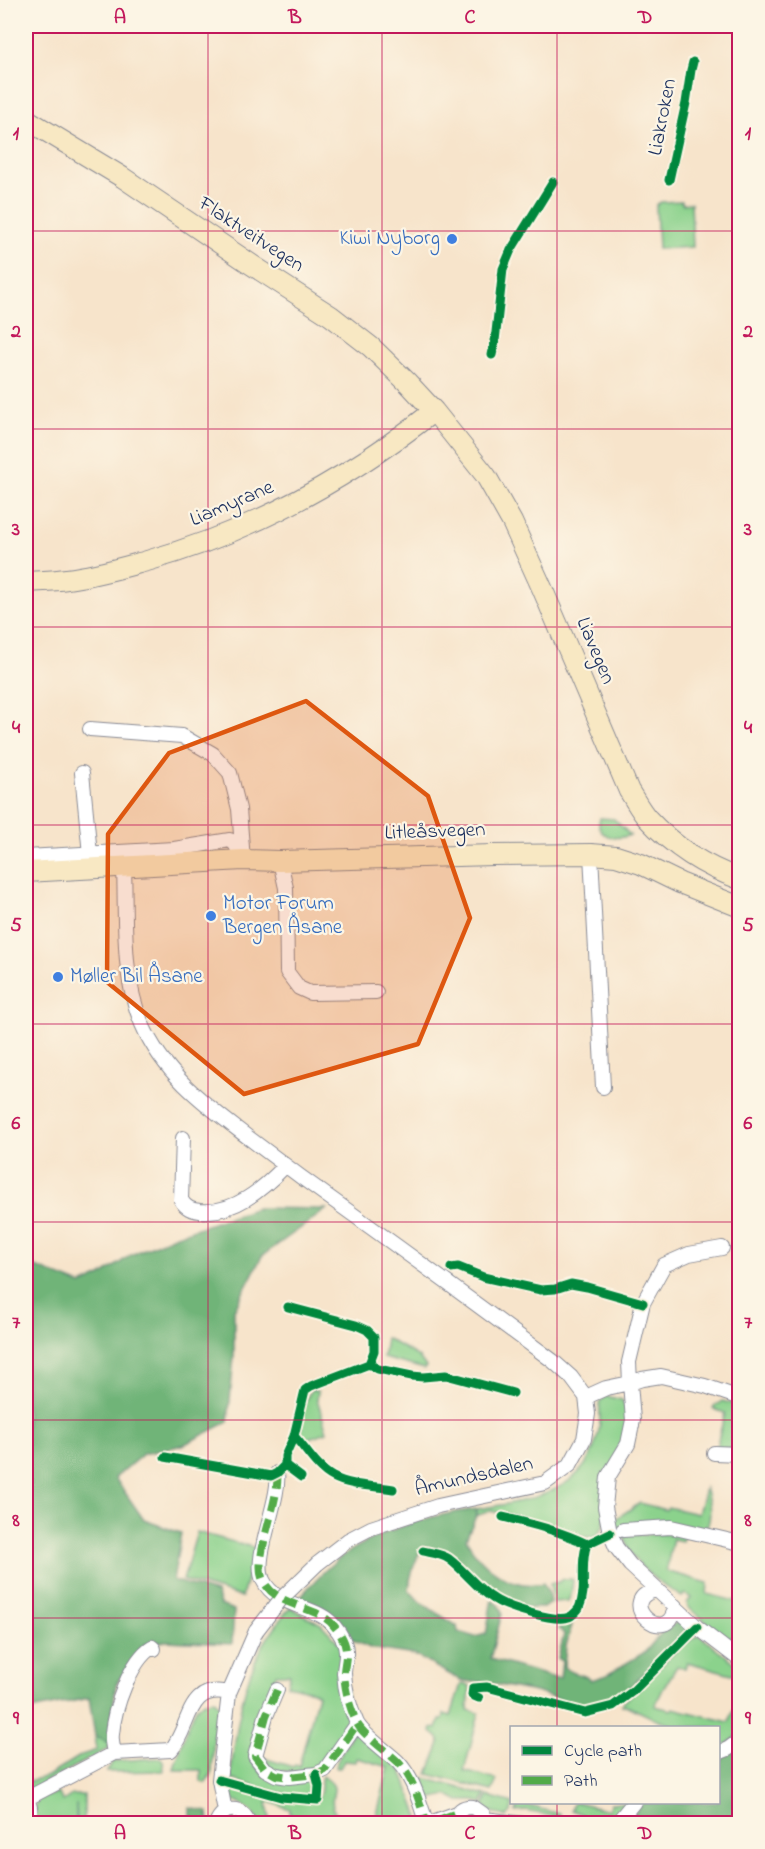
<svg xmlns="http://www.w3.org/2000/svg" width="765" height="1849" font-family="'Indie Flower',sans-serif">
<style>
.green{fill:#8bd28c;stroke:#538075;stroke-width:1.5}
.forest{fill:#70b478;stroke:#46726b;stroke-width:1.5}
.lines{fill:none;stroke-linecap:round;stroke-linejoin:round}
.street-casing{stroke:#898a94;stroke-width:16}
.secondary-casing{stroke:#898a94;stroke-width:22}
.street{stroke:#fff;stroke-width:14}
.secondary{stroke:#f8e8c3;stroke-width:20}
.street-bridge-casing{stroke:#898a94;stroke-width:16;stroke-linecap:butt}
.street-bridge{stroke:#fff;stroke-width:14}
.quiet{stroke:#52ab49;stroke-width:8;stroke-dasharray:15 8;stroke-linecap:butt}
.cycleway-casing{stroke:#fcf5e5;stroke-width:13}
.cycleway{stroke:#00873e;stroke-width:9}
.marked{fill:#de5710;fill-opacity:0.2;stroke:#de5710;stroke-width:4.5;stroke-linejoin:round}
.grid{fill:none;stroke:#c2185b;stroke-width:1.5;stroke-opacity:0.55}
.shop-dot{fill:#3f7fe0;stroke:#fcf5e5;stroke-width:2}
.labels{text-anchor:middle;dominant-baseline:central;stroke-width:4.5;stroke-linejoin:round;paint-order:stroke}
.street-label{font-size:21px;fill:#1b2f5e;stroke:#fcf5e5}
.shop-label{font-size:21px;fill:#366cbe;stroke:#fcf5e5;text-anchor:start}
.neatline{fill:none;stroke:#c2185b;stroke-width:2}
.grid-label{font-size:20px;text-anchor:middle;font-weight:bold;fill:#c2185b}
</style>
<rect width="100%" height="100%" fill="#fcf5e5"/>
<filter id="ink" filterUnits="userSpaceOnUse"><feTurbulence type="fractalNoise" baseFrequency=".0167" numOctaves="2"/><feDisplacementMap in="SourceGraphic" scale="12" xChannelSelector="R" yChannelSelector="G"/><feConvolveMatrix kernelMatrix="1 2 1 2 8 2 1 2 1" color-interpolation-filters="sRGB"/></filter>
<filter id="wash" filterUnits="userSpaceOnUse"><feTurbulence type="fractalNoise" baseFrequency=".008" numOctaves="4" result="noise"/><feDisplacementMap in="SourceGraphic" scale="24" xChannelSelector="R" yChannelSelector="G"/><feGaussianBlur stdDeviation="1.35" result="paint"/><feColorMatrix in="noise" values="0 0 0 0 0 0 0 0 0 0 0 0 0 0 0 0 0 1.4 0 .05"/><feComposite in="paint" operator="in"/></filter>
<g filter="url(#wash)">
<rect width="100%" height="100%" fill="#f7e4cb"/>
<!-- green -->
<path class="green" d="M682 201V204L691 203 693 247 658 249 656 205 661 202Z
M600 818 614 819 630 835C617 841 594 837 600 818Z
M386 1338 419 1357 426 1367 424 1369 383 1358Z
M312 1389 318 1392 317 1399 327 1432 303 1440C297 1422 302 1404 312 1389Z
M607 1396 622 1400 628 1411 627 1433 621 1447 603 1527 595 1537H586L549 1524 500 1513 490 1511 476 1516 477 1509C520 1502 578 1495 594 1447 597 1439 600 1428 600 1419 600 1413 599 1408 600 1401Z
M722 1401 739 1405V1449L716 1448 725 1413 713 1409 715 1406Z
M705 1488C710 1502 713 1519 704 1532L619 1529 616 1525 615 1519 640 1503 666 1510 668 1507 698 1514Z
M197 1532 256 1548 242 1597 183 1580Z
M685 1533 682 1541 673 1539 666 1571 708 1583 707 1594 739 1602V1638H728L720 1633 688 1607 687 1603 691 1598 685 1594 682 1597C659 1583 629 1563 624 1535Z
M562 1579H572L573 1581 571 1594 568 1601 554 1602 550 1584 559 1582Z
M290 1607 321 1624 341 1645 350 1724 326 1764 310 1772 275 1771 260 1757 293 1767 295 1765 299 1766 318 1694 313 1691 287 1685 290 1674H276L251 1759 261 1772 314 1778 315 1790C301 1804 248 1784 230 1779 236 1735 240 1689 261 1649 269 1634 280 1620 290 1607Z
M699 1635 739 1666V1676L687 1662 685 1668 677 1666 663 1689 655 1706 671 1710 673 1708 729 1722 739 1696V1736L719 1749 718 1728C697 1727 677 1728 657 1720 645 1715 634 1707 621 1705L682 1645Z
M461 1684 470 1686 468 1710 479 1713 464 1771 497 1780 492 1791 428 1774 440 1743 438 1738 431 1732 432 1728 437 1729 440 1720H443L444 1714 451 1716Z
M214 1699 220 1706 214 1733 212 1773 205 1783 201 1782V1770H174C176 1760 191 1715 197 1707 201 1702 208 1701 214 1699Z
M357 1724 399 1763 421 1823 357 1824 350 1822 354 1815 376 1818 389 1767 357 1758 356 1762 344 1761 340 1768H336L337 1762Z
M95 1736 109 1743 108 1749 26 1792V1782L48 1776 82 1755 97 1750Z
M161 1758 163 1761 164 1771 107 1772 113 1761Z
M323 1776C343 1790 329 1790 333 1807 334 1813 342 1817 345 1823H321L316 1820 290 1814V1809L267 1801 270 1823H258C253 1811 246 1805 233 1801L230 1786 271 1797 316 1801C322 1795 321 1787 321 1779Z
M416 1776H417L486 1795 482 1803 475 1801H459L448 1795 424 1800Z
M58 1793 63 1801 72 1795H84V1823H81L77 1820 76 1804V1823L28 1824 38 1799Z
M488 1796 513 1803 511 1813 507 1817 490 1811 484 1805Z
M518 1803 560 1814V1818L527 1811 516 1812Z
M573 1803H581L608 1810 611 1803H629C612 1823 616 1823 588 1823L582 1814 571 1810Z"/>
<!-- forest -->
<path class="forest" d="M257 1208 327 1209 262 1256 234 1310V1356L228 1422 183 1445 143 1454 115 1478 144 1520 181 1533 173 1580 216 1593 220 1605 234 1610 232 1644 166 1641 143 1645 116 1684 109 1743 95 1736 89 1698 26 1711V1263L81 1285 101 1276 131 1255 174 1236Z
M477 1509 476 1516 466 1539C480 1566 512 1591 543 1583L548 1591 550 1603 543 1608H528L501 1599 451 1554 423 1546C415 1560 410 1574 409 1590L420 1602 457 1626 458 1632 475 1637 486 1634C489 1621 489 1612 492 1600L499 1606 502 1613 490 1659 555 1678H560L562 1661 558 1659 564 1634 559 1629 561 1623 569 1621 572 1625 566 1646 564 1667C573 1675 582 1673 591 1680L607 1675 645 1652 663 1631 680 1620 683 1621 688 1629 628 1689 602 1704 577 1705 535 1692 484 1682H464L414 1655 370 1648 350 1639 297 1600C311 1585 324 1569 341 1557 381 1530 429 1515 477 1509Z
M739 1746V1823L625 1824 643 1803 718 1802 719 1759Z
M190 1808 208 1812 209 1823H190Z"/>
</g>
<g filter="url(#ink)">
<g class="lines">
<!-- street casing -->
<g class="street-casing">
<path id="street" d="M90 729 182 736 213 754 230 773 239 809 243 860
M82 773 90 854
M591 854 603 1087
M26 857 174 849 230 840 235 844 241 855
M280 861 286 888 287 972 299 988 310 993 376 992
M124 867C126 918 121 975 142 1024 164 1075 206 1105 249 1138 283 1164 317 1189 351 1213 419 1262 486 1311 553 1361L571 1377 586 1397 588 1414 584 1439 570 1465 545 1483 438 1506 371 1528 348 1540 317 1564
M183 1138 181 1200C186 1208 191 1210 200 1211 234 1214 263 1189 285 1166
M722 1248 689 1254 664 1265 643 1303 629 1362 630 1383 642 1379 661 1376 705 1386 740 1398
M586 1397 606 1388 630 1383 633 1420 628 1444 608 1477 605 1507 610 1533 616 1547 630 1565 697 1627 740 1660
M714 1453 740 1454
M277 1473C281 1499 252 1558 263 1580 276 1608 318 1605 334 1626 341 1634 347 1644 346 1655 346 1661 344 1667 344 1673 345 1689 349 1706 356 1721 360 1733 388 1752 398 1762 414 1779 419 1802 427 1824L457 1813
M623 1530 671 1527 740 1543
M656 1590C612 1601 669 1651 675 1606
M277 1690 266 1716 255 1756 265 1769 276 1775 289 1777 316 1774 325 1770 357 1724
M114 1753C113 1747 111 1740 112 1734 114 1709 130 1661 152 1647L154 1649
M718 1753 728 1749 740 1740
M26 1799 114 1753 171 1750C191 1727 186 1683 229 1693L256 1631
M26 1799C31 1806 32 1813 26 1820
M225 1811 219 1780 229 1693
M485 1819 524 1824
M455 1821C456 1811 463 1806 473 1807L483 1814 485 1824
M216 1824C223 1805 243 1805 249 1824
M616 1824 634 1802"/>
</g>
<!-- secondary casing -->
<g class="secondary-casing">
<path id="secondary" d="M26 119 122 177 252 265 331 316 371 347 408 383 434 411 486 476 512 522 542 588 629 791C635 800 640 810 647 818 672 845 705 867 740 879
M26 582C39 581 53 581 67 579 94 576 121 568 147 561 253 531 348 479 434 411
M26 872 243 860 280 861 493 855 591 854 616 856 641 864 680 883 740 907"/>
</g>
<!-- street -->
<use href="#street" class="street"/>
<!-- secondary -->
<use href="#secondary" class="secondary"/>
<!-- street-bridge casing -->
<g class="street-bridge-casing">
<path id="street-bridge" d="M256 1631 281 1599 317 1564"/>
</g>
<!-- street-bridge -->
<use href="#street-bridge" class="street-bridge"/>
<!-- quiet -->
<path class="quiet" d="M277 1473C281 1499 252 1558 263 1580 276 1608 318 1605 334 1626 341 1634 347 1644 346 1655 346 1661 344 1667 344 1673 345 1689 349 1706 356 1721 360 1733 388 1752 398 1762 414 1779 419 1802 427 1824L457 1813
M277 1690 266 1716 255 1756 265 1769 276 1775 289 1777 316 1774 325 1770 357 1724"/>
<!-- cycleway casing -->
<g class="cycleway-casing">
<path id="cycleway" d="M669 180 686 103 691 70 693 62
M492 355 495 341 503 269 511 250 553 182
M451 1268 458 1267 483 1277 541 1290 555 1289 571 1284 587 1287 643 1303
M288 1307 356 1325 367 1330 374 1337V1351L369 1364 311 1386 305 1390 294 1436 285 1456V1465L301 1477
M369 1364 378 1369 412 1376 423 1377 446 1375 513 1393
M294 1436C306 1449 317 1469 333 1477 350 1486 374 1486 393 1489
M165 1457 271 1476 277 1473 285 1465
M503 1517C532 1524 560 1531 587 1544
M423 1551C431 1553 442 1554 449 1559 465 1571 477 1589 494 1599 506 1607 556 1623 569 1617 572 1616 577 1611 579 1608 588 1588 579 1565 587 1544L610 1533
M479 1698 472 1695 473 1688 487 1687 585 1713 613 1706 633 1691 697 1627
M219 1780 281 1797 318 1800 319 1786 316 1774"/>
</g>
<!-- cycleway -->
<use href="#cycleway" class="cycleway"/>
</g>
</g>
<!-- marked area -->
<path class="marked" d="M306 701 428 796 470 918 418 1044 244 1094 107 982 108 834 169 753Z"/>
<!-- grid -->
<path class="grid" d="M208 26V1824M382 26V1824M557 26V1728M26 231H740M26 429H740M26 627H740M26 825H740M26 1024H740M26 1222H740M26 1420H740M26 1618H740M557 1802V1824"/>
<!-- markers -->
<g class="shop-dot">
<circle cx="452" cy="239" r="6"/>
<circle cx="211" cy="916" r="6"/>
<circle cx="58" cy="977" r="6"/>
</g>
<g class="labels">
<!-- street labels -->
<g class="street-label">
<text transform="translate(663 117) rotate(-79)">Liakroken</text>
<text transform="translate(251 235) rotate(33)">Flaktveitvegen</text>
<text transform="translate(232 504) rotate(-23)">Liamyrane</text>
<text transform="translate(595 651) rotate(67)">Liavegen</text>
<text transform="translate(435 832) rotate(-2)">Litleåsvegen</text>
<text transform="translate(474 1477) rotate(-13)">Åmundsdalen</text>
</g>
<!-- shop labels -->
<g class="shop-label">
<text x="440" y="239" text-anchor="end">Kiwi Nyborg</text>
<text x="223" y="904">Motor Forum<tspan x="223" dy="24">Bergen Åsane</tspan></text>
<text x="70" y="977">Møller Bil Åsane</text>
</g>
</g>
<!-- margin -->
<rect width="765" height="1849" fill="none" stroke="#fcf5e5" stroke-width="66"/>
<!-- legend -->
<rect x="510" y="1726" width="210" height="78" fill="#fcf5e5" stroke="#a2a6af" stroke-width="1.5"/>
<rect x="522" y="1746" width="30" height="9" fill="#00873e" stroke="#a2a6af" stroke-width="1.5"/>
<text x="564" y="1756" font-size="18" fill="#1b2f5e">Cycle path</text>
<rect x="522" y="1776" width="30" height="9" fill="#52ab49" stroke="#a2a6af" stroke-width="1.5"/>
<text x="564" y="1786" font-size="18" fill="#1b2f5e">Path</text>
<rect x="33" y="33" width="699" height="1783" class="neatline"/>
<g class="grid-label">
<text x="120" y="23">A</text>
<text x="295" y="23">B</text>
<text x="470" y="23">C</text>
<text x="645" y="23">D</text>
<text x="16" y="139">1</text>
<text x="748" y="139">1</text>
<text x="16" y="337">2</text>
<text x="748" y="337">2</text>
<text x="16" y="535">3</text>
<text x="748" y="535">3</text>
<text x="16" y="733">4</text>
<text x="748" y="733">4</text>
<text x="16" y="931">5</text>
<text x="748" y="931">5</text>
<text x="16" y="1129">6</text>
<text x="748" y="1129">6</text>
<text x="16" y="1328">7</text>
<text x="748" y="1328">7</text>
<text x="16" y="1526">8</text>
<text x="748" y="1526">8</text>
<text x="16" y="1724">9</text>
<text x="748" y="1724">9</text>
<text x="120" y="1839">A</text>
<text x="295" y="1839">B</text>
<text x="470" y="1839">C</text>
<text x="645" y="1839">D</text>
</g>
</svg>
